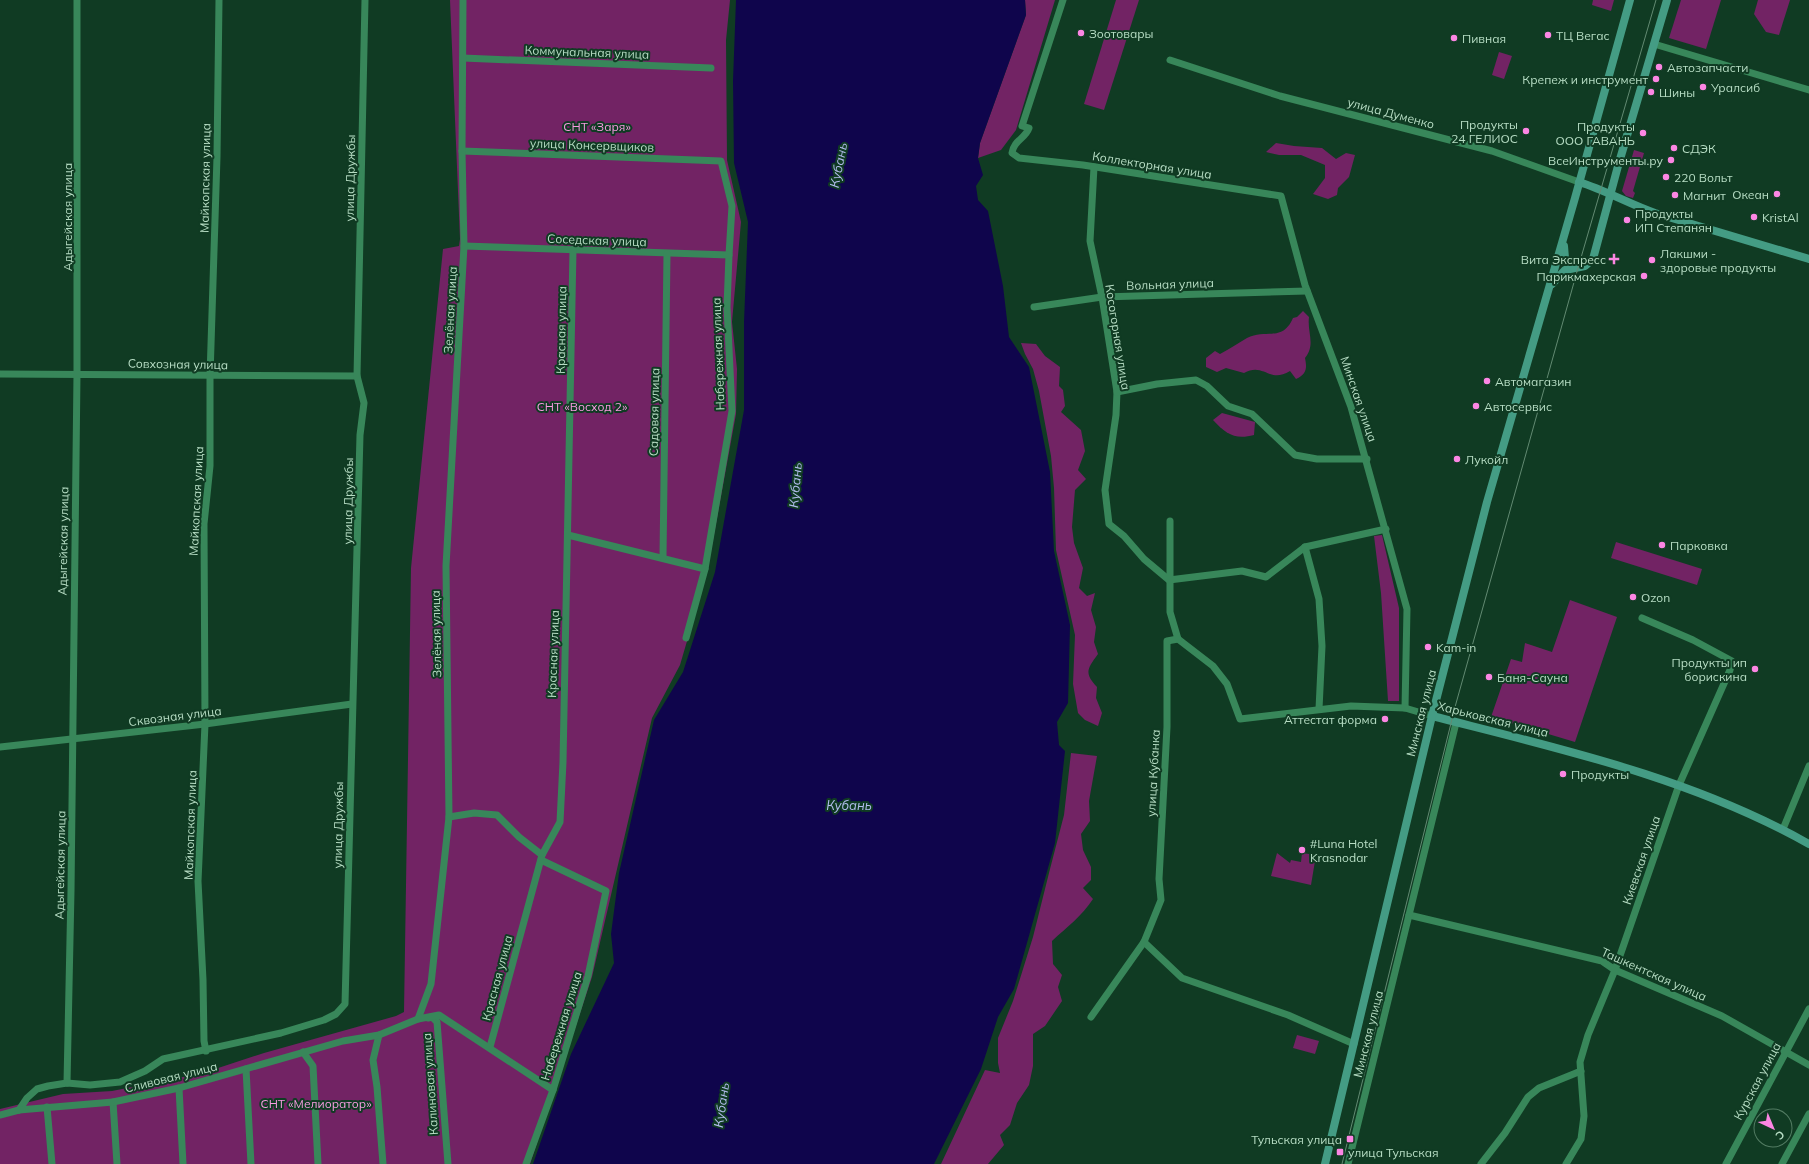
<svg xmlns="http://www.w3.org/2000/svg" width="1809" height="1164" viewBox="0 0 1809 1164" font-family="Mulish,sans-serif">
  <rect width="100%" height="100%" fill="#103b23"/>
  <g fill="#722364">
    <path d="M450 0H730L726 40 727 160 741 222 732 322 737 369 736 414 707 573 680 665 652 718 592 977 530 1164H0V1109L63 1094 112 1091 203 1073 264 1053 396 1016 404 1012 411 568 443 249 459 246 460 239Z"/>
    <path d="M1025 0H1055L1016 130 1001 150 978 158 980 143 1026 15Z"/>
    <path d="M1116 0H1139L1104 110 1084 104Z"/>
    <path d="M1593 0H1614L1611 11 1592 5Z"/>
    <path d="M1681 0H1721L1706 49 1669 38Z"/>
    <path d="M1758 0H1790L1779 35 1766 32 1754 14Z"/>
    <path d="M1499 52 1512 56 1504 79 1492 75Z"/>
    <path d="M1276 143 1294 146 1322 148 1336 159 1346 153 1355 155 1349 177 1338 188 1337 195 1328 199 1313 194 1325 178V165L1301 155H1279L1266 152Z"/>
    <path d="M1634 150 1644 153 1633 191 1635 193 1633 198 1626 196 1622 191Z"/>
    <path d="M1303 311 1309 317C1307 333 1316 344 1305 358 1307 368 1307 374 1296 379L1290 371C1269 384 1264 362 1244 373L1226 368 1217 372 1206 367V358L1215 351 1220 354C1230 349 1238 343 1247 338 1266 328 1282 343 1293 318L1297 317Z"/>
    <path d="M1021 343 1036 344 1045 356 1060 367 1059 386 1063 390 1065 406 1061 412 1081 430 1085 451 1078 470 1086 479 1075 490 1072 527 1074 543 1083 568 1079 588 1087 596 1095 593 1091 610 1096 627 1094 642 1098 654C1087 669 1084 673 1097 687L1096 698 1102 713 1098 726 1085 720 1078 713 1073 684 1075 635 1056 550 1054 488 1051 456 1039 391 1033 369 1025 354Z"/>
    <path d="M1222 413 1255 422 1254 435C1235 440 1226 434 1213 420Z"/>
    <path d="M1382 535 1399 608V701H1388L1381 593 1374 536Z"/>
    <path d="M1616 542 1702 569 1697 585 1611 558Z"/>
    <path d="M1570 600 1617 617 1575 742 1491 717 1511 659 1522 662 1525 643 1552 652Z"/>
    <path d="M1071 753 1097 756 1089 801 1090 821 1081 834 1083 850 1091 867V880L1083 888 1093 899C1082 916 1067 927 1052 941L1053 964 1062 975 1058 987 1062 1001 1045 1026 1033 1034V1066L1029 1085 1017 1103 1010 1125 1000 1135 1004 1145 988 1164H941L985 1070 1000 1073 998 1063V1038L1013 1001 1033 937 1050 869 1064 815Z"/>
    <path d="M1277 853 1290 863 1291 860 1301 862 1302 853 1316 855 1311 885 1271 876Z"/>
    <path d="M1297 1035 1319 1041 1315 1054 1293 1048Z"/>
  </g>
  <path fill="#0f054c" d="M736 0H1025L1026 15 980 143 978 158 983 175 976 186 978 200 988 211 1003 286 1009 337 1029 367 1050 472 1054 551 1070 625 1068 703 1057 722 1059 745 1065 751 1055 843 1014 989 998 1017 981 1069 934 1164H533L571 1054 614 963 611 934 619 873 654 720 683 672 715 572 744 410V322L748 222 734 163 733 81Z"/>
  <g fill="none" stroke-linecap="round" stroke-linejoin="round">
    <g stroke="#38875a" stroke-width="7">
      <path d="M1063 0 1022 126 1029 128C1025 139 1014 140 1012 153L1019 158 1083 165 1281 196 1305 285 1351 407 1407 609 1405 708"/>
      <path d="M1654 44 1809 90"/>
      <path d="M463 58 711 68"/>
      <path d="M1170 60 1280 96 1492 151 1579 182"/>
      <path d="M462 151 721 161 732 206 729 255 727 307 732 411 705 569 686 638"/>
      <path d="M1094 167 1090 241 1102 297 1117 392 1116 415 1105 490 1109 524 1124 536 1144 559 1169 580 1242 571 1266 577 1305 547 1386 529"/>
      <path d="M464 246 729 255"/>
      <path d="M1034 307 1102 297 1307 291"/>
      <path d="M0 374 357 376"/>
      <path d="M1117 392 1157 384 1196 380 1207 386 1228 406 1252 414 1295 455 1317 459H1367"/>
      <path d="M568 535 705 569"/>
      <path d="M1305 547 1319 599 1322 646 1319 709"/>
      <path d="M663 557 667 254"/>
      <path d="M1178 639 1213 666 1227 684 1240 719 1351 706 1405 708 1432 716"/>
      <path d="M0 747 205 724 352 704"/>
      <path d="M449 817 474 813 497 815 519 837 542 855"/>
      <path d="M1783 829 1809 766"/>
      <path d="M1409 915 1602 961 1615 970 1722 1016 1809 1065"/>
      <path d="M1144 942 1182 978 1288 1015 1354 1044"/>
      <path d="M1091 1017 1144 942 1161 900 1159 879 1167 727V641L1178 639 1170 612V521"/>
      <path d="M428 1018 432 1017 437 1022 448 1164"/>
      <path d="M418 1019 431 984 449 817 446 566 464 246 462 151 463 0"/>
      <path d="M379 1035 373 1060 377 1087 383 1164"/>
      <path d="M490 1047 542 855 560 822 563 762 573 250"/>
      <path d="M206 1051 204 1041 203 980 198 881 205 724 204 524 210 466V376L217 157 219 0"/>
      <path d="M303 1052 313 1066 318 1164"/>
      <path d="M246 1069 251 1164"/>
      <path d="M67 1083 71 891 77 374V0"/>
      <path d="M179 1088 183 1164"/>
      <path d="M113 1102 117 1164"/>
      <path d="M47 1107 52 1164"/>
      <path d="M19 1110 27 1098 37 1089 48 1086 67 1083 90 1085 120 1082 145 1071 163 1059 281 1033 324 1020 336 1014 345 1004 360 435 364 403 357 376 365 0"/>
      <path d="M0 1115 19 1110 113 1102 179 1088 343 1041 379 1035 418 1019 439 1015 553 1090"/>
      <path d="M526 1164 553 1090 588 976 606 891 541 860"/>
      <path d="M1348 1164 1456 723"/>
      <path d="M1481 1164 1505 1133 1528 1097 1539 1088 1581 1071"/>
      <path d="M1566 1164 1581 1139 1584 1116 1580 1062 1588 1035 1615 970 1679 785 1730 670 1732 661 1693 640 1642 618"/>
      <path d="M1726 1164 1809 1009"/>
      <path d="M1782 1164 1809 1114"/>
    </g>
    <g stroke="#449c84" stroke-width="8">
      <path d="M1579 182C1605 190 1629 204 1655 213L1809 259"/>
      <path d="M1564 246 1565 258 1573 268"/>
      <path d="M1552 284 1565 270 1585 266 1593 259 1618 166 1667 0"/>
      <path d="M1432 716C1561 749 1692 778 1809 844"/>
      <path d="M1325 1164 1432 716 1487 502 1575 198 1630 0"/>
    </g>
    <path stroke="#628a72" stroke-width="1" d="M1342 1164 1455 707 1578 268 1656 0"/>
  </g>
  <g fill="#fc86e3" stroke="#103b23" stroke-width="1.5">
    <circle cx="1081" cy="33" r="4"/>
    <circle cx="1548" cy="35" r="4"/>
    <circle cx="1454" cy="38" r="4"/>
    <circle cx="1659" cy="67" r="4"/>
    <circle cx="1656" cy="79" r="4"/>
    <circle cx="1703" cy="87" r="4"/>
    <circle cx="1651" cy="92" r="4"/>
    <circle cx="1526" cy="131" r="4"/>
    <circle cx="1643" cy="133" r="4"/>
    <circle cx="1674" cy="148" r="4"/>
    <circle cx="1671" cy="160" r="4"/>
    <circle cx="1666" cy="177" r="4"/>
    <circle cx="1777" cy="194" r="4"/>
    <circle cx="1675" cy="195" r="4"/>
    <circle cx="1754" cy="217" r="4"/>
    <circle cx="1627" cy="220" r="4"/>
    <path d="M1612 253h4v4h4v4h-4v4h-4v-4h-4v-4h4z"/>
    <circle cx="1652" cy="260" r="4"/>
    <circle cx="1644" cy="276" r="4"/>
    <circle cx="1487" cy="381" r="4"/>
    <circle cx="1476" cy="406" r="4"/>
    <circle cx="1457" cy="459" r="4"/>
    <circle cx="1662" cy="545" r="4"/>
    <circle cx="1633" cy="597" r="4"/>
    <circle cx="1428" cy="647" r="4"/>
    <circle cx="1755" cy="669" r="4"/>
    <circle cx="1489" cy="677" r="4"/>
    <circle cx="1385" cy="719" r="4"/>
    <circle cx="1563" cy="774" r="4"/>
    <circle cx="1302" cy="850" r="4"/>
    <rect x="1346" y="1135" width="8" height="8" rx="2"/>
    <rect x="1336" y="1148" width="8" height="8" rx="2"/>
  </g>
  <g text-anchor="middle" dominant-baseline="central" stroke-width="4" stroke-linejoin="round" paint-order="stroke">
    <g font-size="12" fill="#b7ddc4" stroke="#103b23" text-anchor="start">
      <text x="1089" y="33">Зоотовары</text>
      <text x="1556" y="35">ТЦ Вегас</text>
      <text x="1462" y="38">Пивная</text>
      <text x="1667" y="67">Автозапчасти</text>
      <text x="1648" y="79" text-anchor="end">Крепеж и инструмент</text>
      <text x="1711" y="87">Уралсиб</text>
      <text x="1659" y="92">Шины</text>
      <text x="1518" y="124" text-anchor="end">Продукты<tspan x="1518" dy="14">24 ГЕЛИОС</tspan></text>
      <text x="1635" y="126" text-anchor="end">Продукты<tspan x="1635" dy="14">ООО ГАВАНЬ</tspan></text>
      <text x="1682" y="148">СДЭК</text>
      <text x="1663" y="160" text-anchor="end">ВсеИнструменты.ру</text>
      <text x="1674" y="177">220 Вольт</text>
      <text x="1769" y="194" text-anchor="end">Океан</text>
      <text x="1683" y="195">Магнит</text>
      <text x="1635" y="213">Продукты<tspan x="1635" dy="14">ИП Степанян</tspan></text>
      <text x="1762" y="217">KristAl</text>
      <text x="1660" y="253">Лакшми -<tspan x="1660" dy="14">здоровые продукты</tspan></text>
      <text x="1606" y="259" text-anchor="end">Вита Экспресс</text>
      <text x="1636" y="276" text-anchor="end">Парикмахерская</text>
      <text x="1495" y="381">Автомагазин</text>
      <text x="1484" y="406">Автосервис</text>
      <text x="1465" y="459">Лукойл</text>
      <text x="1670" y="545">Парковка</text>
      <text x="1641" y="597">Ozon</text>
      <text x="1436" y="647">Kam-in</text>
      <text x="1747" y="662" text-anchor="end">Продукты ип<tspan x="1747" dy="14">борискина</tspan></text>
      <text x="1497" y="677">Баня-Сауна</text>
      <text x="1377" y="719" text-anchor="end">Аттестат форма</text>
      <text x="1571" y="774">Продукты</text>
      <text x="1310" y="843">#Luna Hotel<tspan x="1310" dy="14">Krasnodar</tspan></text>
      <text x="1342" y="1139" text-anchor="end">Тульская улица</text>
      <text x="1348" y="1152">улица Тульская</text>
    </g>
    <g font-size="12" fill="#b7ddc4" stroke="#103b23">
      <text transform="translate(587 52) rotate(2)">Коммунальная улица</text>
      <text transform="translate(1391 113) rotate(15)">улица Думенко</text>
      <text transform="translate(592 145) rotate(2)">улица Консервщиков</text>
      <text transform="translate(1152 165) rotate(9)">Коллекторная улица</text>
      <text transform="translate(205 178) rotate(-89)">Майкопская улица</text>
      <text transform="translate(350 178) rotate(-89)">улица Дружбы</text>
      <text transform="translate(67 217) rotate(-90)">Адыгейская улица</text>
      <text transform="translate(597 240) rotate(2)">Соседская улица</text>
      <text transform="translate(1170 284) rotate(-2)">Вольная улица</text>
      <text transform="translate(450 310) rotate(-87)">Зелёная улица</text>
      <text transform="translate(561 330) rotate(-89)">Красная улица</text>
      <text transform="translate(1118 337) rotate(81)">Косогорная улица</text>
      <text transform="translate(718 354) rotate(-92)">Набережная улица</text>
      <text transform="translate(178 364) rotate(1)">Совхозная улица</text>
      <text transform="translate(1359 399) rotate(71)">Минская улица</text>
      <text transform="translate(654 412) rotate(-89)">Садовая улица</text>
      <text transform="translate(196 501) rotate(-87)">Майкопская улица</text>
      <text transform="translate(348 501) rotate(-89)">улица Дружбы</text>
      <text transform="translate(63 541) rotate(-89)">Адыгейская улица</text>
      <text transform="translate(436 634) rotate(-91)">Зелёная улица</text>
      <text transform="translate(553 654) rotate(-88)">Красная улица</text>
      <text transform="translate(1421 713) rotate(-76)">Минская улица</text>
      <text transform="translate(175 716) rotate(-7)">Сквозная улица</text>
      <text transform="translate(1493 719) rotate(14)">Харьковская улица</text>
      <text transform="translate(1153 773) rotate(-87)">улица Кубанка</text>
      <text transform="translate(190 825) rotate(-88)">Майкопская улица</text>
      <text transform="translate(338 825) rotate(-89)">улица Дружбы</text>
      <text transform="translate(1641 860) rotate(-71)">Киевская улица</text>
      <text transform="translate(60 865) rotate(-89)">Адыгейская улица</text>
      <text transform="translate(1654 974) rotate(24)">Ташкентская улица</text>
      <text transform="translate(497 978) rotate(-75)">Красная улица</text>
      <text transform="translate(561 1026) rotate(-73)">Набережная улица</text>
      <text transform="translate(1368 1034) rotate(-76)">Минская улица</text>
      <text transform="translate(171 1077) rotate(-14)">Сливовая улица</text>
      <text transform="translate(1757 1081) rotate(-62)">Курская улица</text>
      <text transform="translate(430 1084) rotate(-94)">Калиновая улица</text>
    </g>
    <g font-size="12" fill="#f89be2" stroke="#103b23">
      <text x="597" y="126">СНТ «Заря»</text>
      <text x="582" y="406">СНТ «Восход 2»</text>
      <text x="316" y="1103">СНТ «Мелиоратор»</text>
    </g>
    <g font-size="13" font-style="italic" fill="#b2bced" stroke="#103b23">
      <text transform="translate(838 165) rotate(-79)">Кубань</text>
      <text transform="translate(795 485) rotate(-85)">Кубань</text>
      <text x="849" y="805">Кубань</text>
      <text transform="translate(721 1105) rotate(-82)">Кубань</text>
    </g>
  </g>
  <g transform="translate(1773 1128) rotate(136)"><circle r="19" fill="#103b23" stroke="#537c63"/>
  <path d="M0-3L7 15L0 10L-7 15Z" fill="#fc86e3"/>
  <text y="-6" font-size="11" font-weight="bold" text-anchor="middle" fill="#b7ddc4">С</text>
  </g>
</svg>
